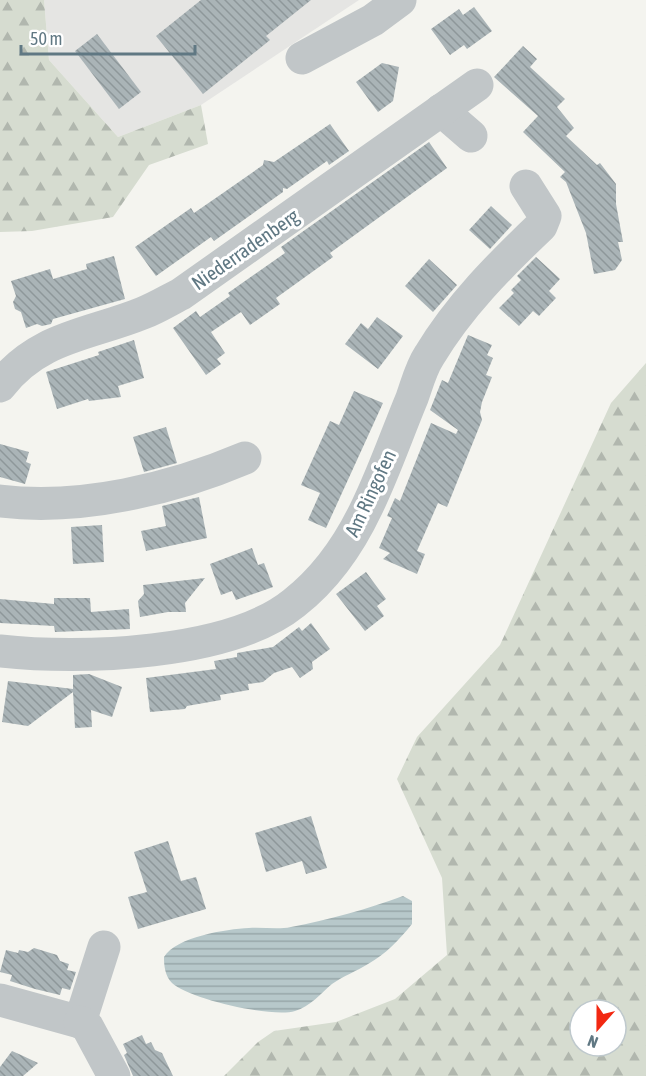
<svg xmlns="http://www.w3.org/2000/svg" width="646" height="1076" viewBox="0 0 646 1076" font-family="'Asap Condensed',sans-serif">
  <defs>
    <pattern id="forest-firs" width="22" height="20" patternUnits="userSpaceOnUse" patternTransform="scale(1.5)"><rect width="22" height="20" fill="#d6dcd0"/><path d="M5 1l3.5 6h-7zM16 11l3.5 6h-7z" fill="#b1b7ae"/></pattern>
    <pattern id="water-rules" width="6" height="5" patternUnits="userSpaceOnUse" patternTransform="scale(1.5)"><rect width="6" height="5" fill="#b7c8ca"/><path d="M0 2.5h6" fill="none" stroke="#98a7a9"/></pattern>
    <pattern id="building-back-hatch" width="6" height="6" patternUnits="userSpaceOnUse" patternTransform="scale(1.5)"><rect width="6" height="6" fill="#aab4b7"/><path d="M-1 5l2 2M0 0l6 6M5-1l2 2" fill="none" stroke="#8e979a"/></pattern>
  </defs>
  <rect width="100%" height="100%" fill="#f4f4ef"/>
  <path fill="#e5e5e3" d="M44 0H359L201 105 118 137 49 60Z"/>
  <g fill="url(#forest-firs)" fill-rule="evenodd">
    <path d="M0 0H44L49 60 118 137 201 105 208 144 149 165 113 217 32 231 0 232Z"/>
    <path d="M646 363V1076H224L258 1042 274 1031 336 1022 395 999 447 955 442 878 397 779 417 737 500 645 611 403ZM580 1010H616V1046H580Z"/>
  </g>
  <path fill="url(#water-rules)" d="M403 896 412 901V924C399 940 386 954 368 964 357 971 343 976 332 984 321 993 310 1007 295 1011 272 1018 189 999 172 983 165 976 164 966 164 957 176 937 226 929 249 928 263 927 278 930 291 927 328 920 368 909 403 896Z"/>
  <g fill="url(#building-back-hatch)">
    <path d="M201 0H311L266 36 270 40 203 94 156 36Z"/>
    <path d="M474 7 492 31 467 49 464 45 450 55 431 29 459 9 463 15Z"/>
    <path d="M97 34 141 92 119 109 75 51Z"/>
    <path d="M523 46 537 59 530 67 565 99 557 107 574 128 566 136 597 165 600 163 616 184V204L623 242H618L622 260 615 270 594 274 586 233 566 182 560 177 565 172 523 132 538 116 494 77Z"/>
    <path d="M382 63 399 67 393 101 378 112 356 82Z"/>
    <path d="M330 124 349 151 329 165 327 161 287 189 283 188V192L214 241 211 237 156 276 135 247 191 208 194 213 223 193 263 165 264 160 274 162Z"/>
    <path d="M429 142 447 168 330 253 333 257 276 298 280 304 250 325 241 312 211 332 225 353 217 359 221 364 206 375 173 328 196 311 200 317 230 296 228 293 285 253 281 247Z"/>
    <path d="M491 206 512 225 490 249 469 230Z"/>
    <path d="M114 256 125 299 53 319 51 324 42 326 37 324 26 328 21 312 15 309 13 302 16 296 11 281 50 269 53 279 87 269 86 264Z"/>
    <path d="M536 257 560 279 549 291 556 298 539 316 533 311 519 326 499 308 514 293 511 290 521 280 517 276Z"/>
    <path d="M429 259 457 285 433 312 405 286Z"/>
    <path d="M377 317 403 336 378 369 345 344 361 323 368 329Z"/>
    <path d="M468 335 492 345 487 355 493 358 486 375 492 377 482 402 480 412 482 420 447 507 438 503 417 551 425 554 417 574 383 559 390 553 379 548 392 518 387 516 395 498 400 501 431 423 456 434 458 430 430 410 442 380 448 383Z"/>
    <path d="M134 340 144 378 118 386 121 397 89 401 88 399 57 409 46 372 99 355 98 352Z"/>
    <path d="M354 391 383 403 326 528 308 520 320 493 301 485 330 421 339 425Z"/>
    <path d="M166 427 177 463 144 472 133 437Z"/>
    <path d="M0 444 29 452 26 462 31 464 25 484 0 477Z"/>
    <path d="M199 497 207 538 146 551 141 531 166 526 162 506Z"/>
    <path d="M102 525 104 562 73 564 71 527Z"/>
    <path d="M252 548 258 565 264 563 273 587 236 600 232 591 221 595 210 564Z"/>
    <path d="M366 572 386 599 377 606 384 616 365 631 336 594Z"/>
    <path d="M205 578 185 603 186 612H168L140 617 138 601 144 594 143 585Z"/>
    <path d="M54 598H90L91 612 129 609 130 629 55 632 54 626 0 623V599L54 604Z"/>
    <path d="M311 623 330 649 312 662 313 669 300 678 292 667 274 673 263 682 248 684 249 690 220 695 221 700 187 706 185 709 150 712 146 678 216 669 214 661 237 657V653L273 647 299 627 302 631Z"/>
    <path d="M89 674 122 687 112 717 91 710 92 727 75 728 73 692 28 726 2 722 8 681 73 689V675Z"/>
    <path d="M311 816 327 868 306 874 302 861 266 872 255 833Z"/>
    <path d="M168 841 181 881 196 877 206 909 138 929 128 897 147 892 134 852Z"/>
    <path d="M34 948 57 955 60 961 69 964 67 970 76 972 70 990 62 988 60 995 35 989 10 981 12 975 0 972 6 950 18 953 19 950 28 952Z"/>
    <path d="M142 1035 146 1044 151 1042 155 1050 162 1053 173 1076H133L124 1055 127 1053 123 1044Z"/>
    <path d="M12 1051 21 1055 38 1063 23 1076H0V1067Z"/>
  </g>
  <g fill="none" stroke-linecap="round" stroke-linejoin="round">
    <g stroke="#c1c6c8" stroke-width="33">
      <path d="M302 58 373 20 400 0"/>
      <path d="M441 110 471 136"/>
      <path d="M0 386C39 336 89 335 143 313 156 308 169 300 181 294L477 85"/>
      <path d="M0 501C80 511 172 489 245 458"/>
      <path d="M0 651C80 660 230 655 294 603 326 578 350 543 367 507 384 472 397 434 412 398 417 384 421 368 429 356 459 306 499 266 541 226L545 216 526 186"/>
      <path d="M0 1000 80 1022 104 947"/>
      <path d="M80 1022 87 1026 114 1076"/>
    </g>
  </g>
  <g text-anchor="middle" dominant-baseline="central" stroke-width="6" stroke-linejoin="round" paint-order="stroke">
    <g font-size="20" fill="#607883" stroke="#fff">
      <text transform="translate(245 249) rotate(-35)">Niederradenberg</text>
      <text transform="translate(370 493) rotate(-65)">Am Ringofen</text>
    </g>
  </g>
  <g transform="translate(598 1028) rotate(201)"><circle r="28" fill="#ffffff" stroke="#bfc9cd" stroke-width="1.5"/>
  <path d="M0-4.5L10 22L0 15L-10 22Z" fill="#f22812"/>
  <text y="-9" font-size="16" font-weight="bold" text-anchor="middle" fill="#607883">N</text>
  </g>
  <path d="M21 45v9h174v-9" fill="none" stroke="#607883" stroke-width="3"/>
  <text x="30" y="45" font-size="18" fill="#607883" stroke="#ffffff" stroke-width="4.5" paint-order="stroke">50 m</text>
</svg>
